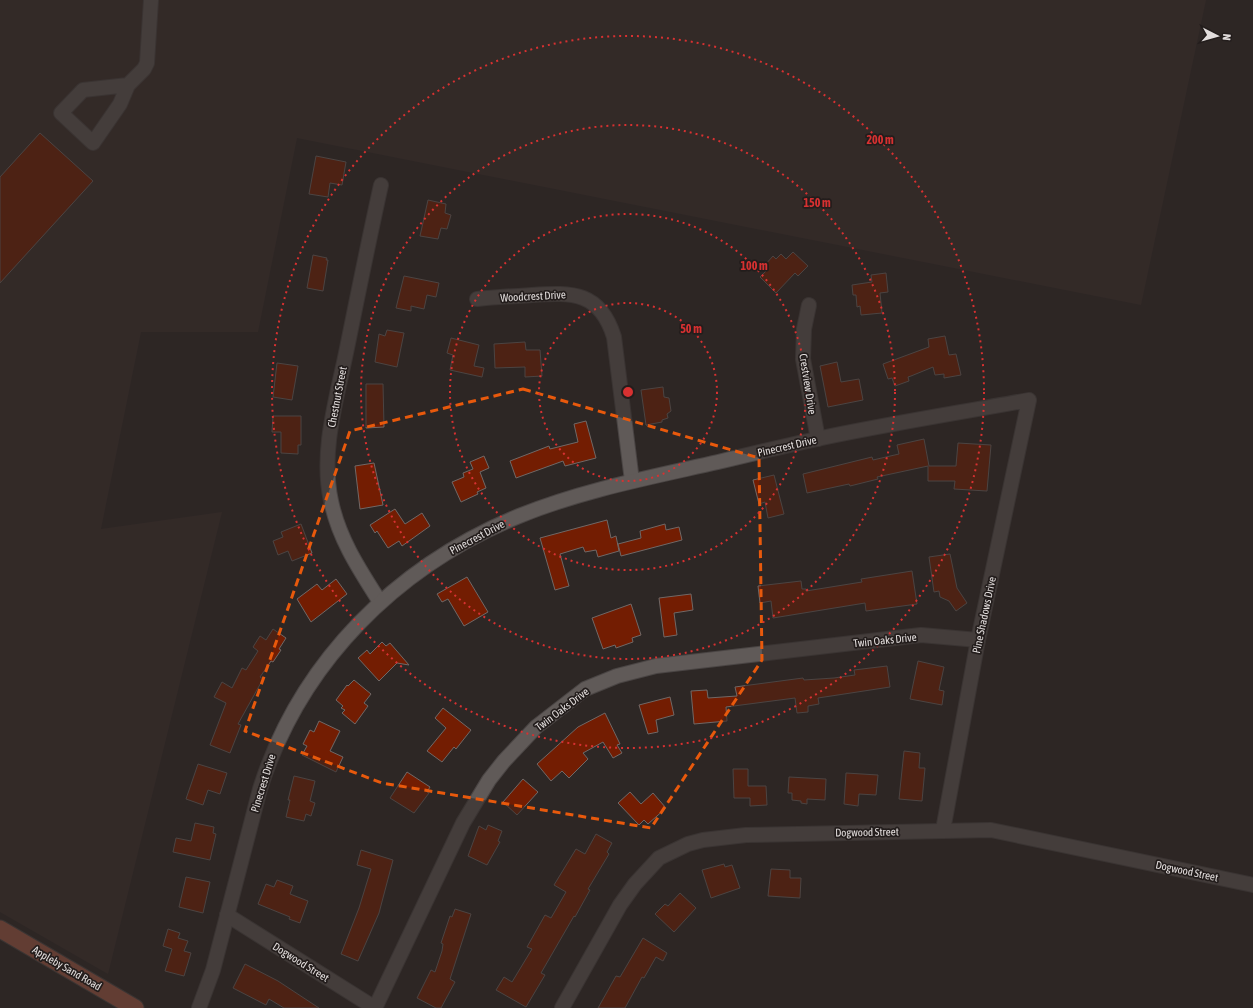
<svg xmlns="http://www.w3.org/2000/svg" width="1253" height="1008" viewBox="0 0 1253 1008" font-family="'Asap Condensed',sans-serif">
  <rect width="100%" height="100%" fill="#2d2725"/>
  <path fill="#3b2f2c" d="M0 0H1206L1141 305 297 138 258 332H141L101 529 222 512 108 974 0 912Z"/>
  <g fill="#731d02" stroke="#706866">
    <path d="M40 133 93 181 0 283V177Z"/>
    <path d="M316 156 346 162 342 185 330 183 328 197 309 194Z"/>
    <path d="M428 200 446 204 445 213 451 215 447 229 441 228 438 239 420 236Z"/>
    <path d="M793 252 808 266 798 276 795 273 776 293 760 277 768 269 764 266 773 256 776 259 781 254 786 259Z"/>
    <path d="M313 255 327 258 326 260H328L323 291 307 288Z"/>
    <path d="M886 273 888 292 880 293 882 313 861 315 860 306 857 307 856 295H853L852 285 872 282 871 275Z"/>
    <path d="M404 276 439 283 436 297 427 295 424 309 411 306V311L396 308Z"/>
    <path d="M387 330 404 333 397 367 375 362 379 334 385 336Z"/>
    <path d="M945 336 949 355 956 354 961 375 944 378V374L935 375 933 367 911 376 908 377 909 381 895 386 892 378 888 379 883 364 929 347 928 339Z"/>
    <path d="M451 338 479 345 474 366 484 368 482 377 450 370 453 355 447 353Z"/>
    <path d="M525 342 526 350H540L542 376 525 377V367L495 368 494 344Z"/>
    <path d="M837 362 841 382 859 379 863 400 828 407 820 366Z"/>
    <path d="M277 363 298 366 292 400 273 397Z"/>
    <path d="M366 384H383L384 427 366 428Z"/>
    <path d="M663 387 664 397 669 398 671 411 667 414 668 418 662 420V422L646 425 641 390Z"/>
    <path d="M273 416H301V445H298V454L281 453V432H272Z"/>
    <path d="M586 421 596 458 565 466 563 461 516 478 510 461 549 446 550 449 578 442 574 424Z"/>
    <path d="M924 439 929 466H956L958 443 991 445 987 491 954 489 955 481H928V466L877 477 878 479 850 486 849 484 807 493 803 474 872 457 873 460 899 454 897 445Z"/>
    <path d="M484 456 489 468 480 472 486 488 477 492 478 494 461 502 452 482 464 477 463 473 473 469 470 462Z"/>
    <path d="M374 463 383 505 360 509 355 466Z"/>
    <path d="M774 475 784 514 768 518 765 502 759 504 753 480Z"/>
    <path d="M395 509 405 524 422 513 430 526 402 546 399 541 388 548 377 531 375 533 370 525Z"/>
    <path d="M607 520 611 538 616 536 619 551 598 557 596 550 585 552 583 547 560 554 569 586 555 590 540 538Z"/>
    <path d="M301 524 312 553 292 561 288 551 278 555 273 541 283 537 281 532Z"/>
    <path d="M665 524 666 530 679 527 682 540 621 556 618 544 641 538 640 531Z"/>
    <path d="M950 554 957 588 967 603 956 611 949 601 940 597 939 591 934 592 929 557Z"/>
    <path d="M912 571 917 604 866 611 865 603 773 618 771 601 760 603 758 586 801 581 802 589H806V591L862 582 861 579Z"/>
    <path d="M467 577 488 612 464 626 448 599 442 602 437 594Z"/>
    <path d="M336 579 347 594 311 622 297 599 317 584 322 590Z"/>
    <path d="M691 594 693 610 674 613 677 635 664 637 659 598Z"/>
    <path d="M631 604 641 635 632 638 633 642 616 648 615 645 603 649 592 618Z"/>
    <path d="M273 629 286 638 279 649 281 650 273 662 271 661 260 677 263 679 238 724 241 725 230 753 210 745 226 703 214 697 222 682 232 688 242 668 246 670 258 651 253 647 260 636 266 640Z"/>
    <path d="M382 642 386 646 390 643 409 665 397 663 379 681 358 658 367 650 370 654Z"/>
    <path d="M918 661 944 667 939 690 944 691 942 705 910 699Z"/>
    <path d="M887 666 890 687 818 698 819 704 808 706V712L797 713 795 698 726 707 727 721 694 724 691 691 707 690 708 698 737 696 735 687 803 678 804 680 834 678 855 675 854 670Z"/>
    <path d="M354 680 371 694 364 703 368 706 355 724 342 713 345 710 341 708 343 706 336 700 347 685 348 686Z"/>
    <path d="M670 697 674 715 656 720 658 732 648 734 639 705Z"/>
    <path d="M443 708 471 730 456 749 454 747 442 762 427 751 446 728 435 718Z"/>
    <path d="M605 713 620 744 617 745 622 753 613 758 603 742 583 753 588 759 569 778 562 771 551 781 537 764 578 727Z"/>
    <path d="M319 721 340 731 330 751 343 757 336 772 302 755 307 746 303 744 310 730 314 732Z"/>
    <path d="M904 751 920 753 919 768H925L922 801 899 799Z"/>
    <path d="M198 764 227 773 220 794 208 790 203 805 186 799Z"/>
    <path d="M733 769H748V786H766L767 805 750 806V798H734Z"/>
    <path d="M407 772 430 787 427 792 429 793 414 813 390 798Z"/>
    <path d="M846 773 878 775 876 795 859 794 858 806 844 804Z"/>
    <path d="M294 776 315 781 310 801 315 803 311 816 306 814 304 821 286 817 290 800H288Z"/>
    <path d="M789 777 826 779 825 800 807 799V804L801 803V801L792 800V793H788Z"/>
    <path d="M523 779 538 792 517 815 503 802Z"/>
    <path d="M630 792 641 804 653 793 666 808 648 824 644 820 639 825 618 803Z"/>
    <path d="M195 823 214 827 213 833 216 834 210 860 173 852 176 838 191 841Z"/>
    <path d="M488 825 502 831 498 841 500 842 487 865 468 856 479 826 486 830Z"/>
    <path d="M596 834 612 843 607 852 609 854 588 889 590 890 575 917 574 916 541 973 545 975 526 1007 496 990 504 977 512 982 532 949 527 947 545 915 551 918 566 892 554 885 576 849 585 854Z"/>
    <path d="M361 850 393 860 379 913 358 961 341 954 359 908 371 869 357 865Z"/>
    <path d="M724 864 725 867 732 865 740 888 711 898 702 870Z"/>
    <path d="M771 869 790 870V878H801L800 898 768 896Z"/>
    <path d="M186 877 210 882 203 913 179 907Z"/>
    <path d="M277 880 293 886 290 894 308 901 300 923 289 919 290 917 258 904 266 884 274 887Z"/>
    <path d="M680 893 696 908 674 932 655 914 665 904 668 906Z"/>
    <path d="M455 909 471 914 450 979 455 982 441 1008H436L417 998 431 970 435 972 442 951 443 944 441 943 450 916 452 917Z"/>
    <path d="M168 929 180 933 178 938 188 941 184 951 191 953 184 976 165 971 172 949 163 946Z"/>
    <path d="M643 938 667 953 663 961 656 957 644 978 642 977 625 1008H598L616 976 620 977Z"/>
    <path d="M245 964 278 981 319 1008H284L269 999 266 1005 233 988Z"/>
  </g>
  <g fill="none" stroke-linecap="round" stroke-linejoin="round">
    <defs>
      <g id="minor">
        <path d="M128 85 83 90 61 113 93 143 120 104 128 85 144 69 147 63 151 0"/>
        <path d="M477 299C495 297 514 296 532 295 573 292 600 292 614 337L632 481"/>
        <path d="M809 305 804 329 803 359 818 439"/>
        <path d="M380 602C359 569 339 539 331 501 320 451 337 398 347 348 358 294 369 239 381 185"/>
        <path d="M227 915 375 1008"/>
        <path d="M199 1008 213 970 260 789C300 662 397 566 519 516 583 490 652 477 718 462 751 454 784 446 817 439 887 424 958 413 1029 400L978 640 943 830"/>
        <path d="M375 1008 463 823 489 780 504 761 536 727 585 689 617 676 656 666 921 635 978 640"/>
        <path d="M562 1008 620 905 635 884 659 858 688 844 703 840 746 835 991 830 1253 885"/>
      </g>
      <path id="major" d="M0 929 135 1008"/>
    </defs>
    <use href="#minor" stroke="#4a4544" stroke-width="16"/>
    <use href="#major" stroke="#4a4544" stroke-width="19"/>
    <use href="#minor" stroke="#605a58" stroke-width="14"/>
    <use href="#major" stroke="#a25946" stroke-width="17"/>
  </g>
  <path d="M0 0H1253V1008H0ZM523 389 759 458 762 660 651 828 382 783 245 731 350 431Z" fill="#2d2725" fill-opacity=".55" fill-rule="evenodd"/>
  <path fill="none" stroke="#e8590c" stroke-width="3" stroke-dasharray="8 5" stroke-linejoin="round" d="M523 389 759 458 762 660 651 828 382 783 245 731 350 431Z"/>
  <g fill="none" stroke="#d73131" stroke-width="2" stroke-dasharray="2 4">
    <circle cx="628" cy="392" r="89"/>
    <circle cx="628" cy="392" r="178"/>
    <circle cx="628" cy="392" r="267"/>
    <circle cx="628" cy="392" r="356"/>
  </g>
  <g text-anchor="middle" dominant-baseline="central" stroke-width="3.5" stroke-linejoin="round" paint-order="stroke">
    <g font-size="11" fill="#e2dddc" stroke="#231d1c">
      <text transform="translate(533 296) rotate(-3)">Woodcrest Drive</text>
      <text transform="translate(808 384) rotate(81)">Crestview Drive</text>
      <text transform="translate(337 397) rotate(-79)">Chestnut Street</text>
      <text transform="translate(787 446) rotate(-13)">Pinecrest Drive</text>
      <text transform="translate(477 537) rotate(-28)">Pinecrest Drive</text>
      <text transform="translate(984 615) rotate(-78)">Pine Shadows Drive</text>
      <text transform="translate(885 640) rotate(-6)">Twin Oaks Drive</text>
      <text transform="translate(562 709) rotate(-37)">Twin Oaks Drive</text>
      <text transform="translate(263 783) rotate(-73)">Pinecrest Drive</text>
      <text transform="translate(867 832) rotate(-1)">Dogwood Street</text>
      <text transform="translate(1187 871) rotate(12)">Dogwood Street</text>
      <text transform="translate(301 962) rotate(32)">Dogwood Street</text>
      <text transform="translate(67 968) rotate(30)">Appleby Sand Road</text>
    </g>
  </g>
  <circle cx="628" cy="392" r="6" fill="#d73131" stroke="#231d1c" stroke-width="2"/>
  <g font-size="12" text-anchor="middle" font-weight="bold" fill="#d73131" stroke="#231d1c" stroke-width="3.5" stroke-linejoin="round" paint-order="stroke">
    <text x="880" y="144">200 m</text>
    <text x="817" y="207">150 m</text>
    <text x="754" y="270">100 m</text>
    <text x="691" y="333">50 m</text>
  </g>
  <g transform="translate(1217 36) rotate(96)" stroke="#231d1c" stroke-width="3" paint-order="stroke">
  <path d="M0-3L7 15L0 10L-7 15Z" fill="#e2dddc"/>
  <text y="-6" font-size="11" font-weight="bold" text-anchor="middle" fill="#e2dddc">N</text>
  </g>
</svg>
